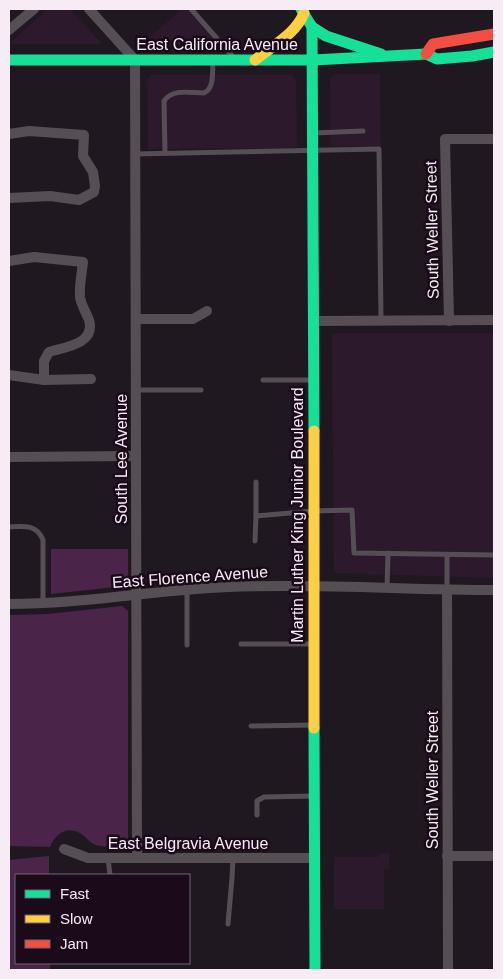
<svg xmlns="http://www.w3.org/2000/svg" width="503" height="979" viewBox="0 0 503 979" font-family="Helvetica,sans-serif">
  <rect width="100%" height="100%" fill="#201820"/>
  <g fill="#2c192c">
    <path d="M48 9H70L102 44H9Z"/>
    <path d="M182 9H187L216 42 214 44H142Z"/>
    <path d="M336 74H380L381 146H331L330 80 332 76Z"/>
    <path d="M151 75H292L296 80 297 148 148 149 147 80Z"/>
    <path d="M336 333H494V578L336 573 334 571 332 336Z"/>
    <path d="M382 853H389V869H384V909H334V857H378Z"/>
  </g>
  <g fill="#4a2549">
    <path d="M51 549H128V581L124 586 51 594Z"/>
    <path d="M122 606 128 611V846C118 846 106 848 96 845 89 843 87 837 81 834 68 825 55 834 50 847L9 846V615L48 614Z"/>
    <path d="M49 856V875H16V963H50V970H9V860Z"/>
  </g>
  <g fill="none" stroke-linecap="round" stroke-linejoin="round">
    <g stroke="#554e55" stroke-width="5">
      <path d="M191 9 234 58"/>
      <path d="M313 133 363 131"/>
      <path d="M165 153 164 101C173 88 190 93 204 93 215 88 212 71 213 61"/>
      <path d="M135 154 379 149 381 320"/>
      <path d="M263 380H312"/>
      <path d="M136 390H201"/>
      <path d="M256 482V516L313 511 352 510 354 553 494 555"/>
      <path d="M9 527C23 526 37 524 43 540V603"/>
      <path d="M255 541 256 516"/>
      <path d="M387 587 388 553"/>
      <path d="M447 589V555"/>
      <path d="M187 590V645"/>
      <path d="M241 644H313"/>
      <path d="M251 726 313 725"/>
      <path d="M257 815V801L264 797 313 796"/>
      <path d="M108 858 110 875"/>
      <path d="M228 924 232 878 233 858"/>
    </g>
    <g stroke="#554e55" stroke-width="10">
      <path d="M89 9 135 60 137 858"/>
      <path d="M9 30 34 9"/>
      <path d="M9 134 29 131 84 135 83 156 93 172 95 186 94 192 79 200 50 196 9 198"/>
      <path d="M9 261 34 257 83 262C82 273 79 286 80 297 81 305 86 312 89 320 96 344 65 347 49 352L44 361V380"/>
      <path d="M136 319H193L207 311"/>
      <path d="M313 321 494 320"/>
      <path d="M449 321 445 139H494"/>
      <path d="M9 375 44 380 91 379"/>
      <path d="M9 457 136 456"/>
      <path d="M447 590 448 970"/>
      <path d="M9 604C82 604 155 590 228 587 317 583 405 590 494 590"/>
      <path d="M64 849 88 858H314"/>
      <path d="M447 856H494"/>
    </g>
    <g stroke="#16e098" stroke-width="11">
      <path d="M301 9 312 27 314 431"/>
      <path d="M312 27 326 36 381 54"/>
      <path d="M9 60H313L426 54 437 59 472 56 494 52"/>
      <path d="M314 728 315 970"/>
    </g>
    <g stroke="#ffcf43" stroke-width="11">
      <path d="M255 60C272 46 296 34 304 13"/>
      <path d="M314 431V728"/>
    </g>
    <path stroke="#f24e42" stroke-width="11" d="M426 54 433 44 494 34"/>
  </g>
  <g text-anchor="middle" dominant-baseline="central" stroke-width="5" stroke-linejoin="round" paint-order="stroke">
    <g font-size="16" fill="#f7ebf6" stroke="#1b0b1a">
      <text x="217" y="44">East California Avenue</text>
      <text transform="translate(432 230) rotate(-91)">South Weller Street</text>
      <text transform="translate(121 459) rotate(-90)">South Lee Avenue</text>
      <text transform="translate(297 515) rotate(-90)">Martin Luther King Junior Boulevard</text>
      <text transform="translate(190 577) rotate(-4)">East Florence Avenue</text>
      <text transform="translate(432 780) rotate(-90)">South Weller Street</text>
      <text x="188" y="843">East Belgravia Avenue</text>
    </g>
  </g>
  <rect width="503" height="979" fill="none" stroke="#f7ebf6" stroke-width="20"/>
  <rect x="15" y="874" width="175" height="90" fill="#1b0b1a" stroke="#736572"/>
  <rect x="25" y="890" width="25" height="8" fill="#16e098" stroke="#736572"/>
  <text x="60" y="899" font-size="15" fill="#f7ebf6">Fast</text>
  <rect x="25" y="915" width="25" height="8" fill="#ffcf43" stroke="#736572"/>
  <text x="60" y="924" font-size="15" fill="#f7ebf6">Slow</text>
  <rect x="25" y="940" width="25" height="8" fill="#f24e42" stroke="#736572"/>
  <text x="60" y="949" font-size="15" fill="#f7ebf6">Jam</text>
</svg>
